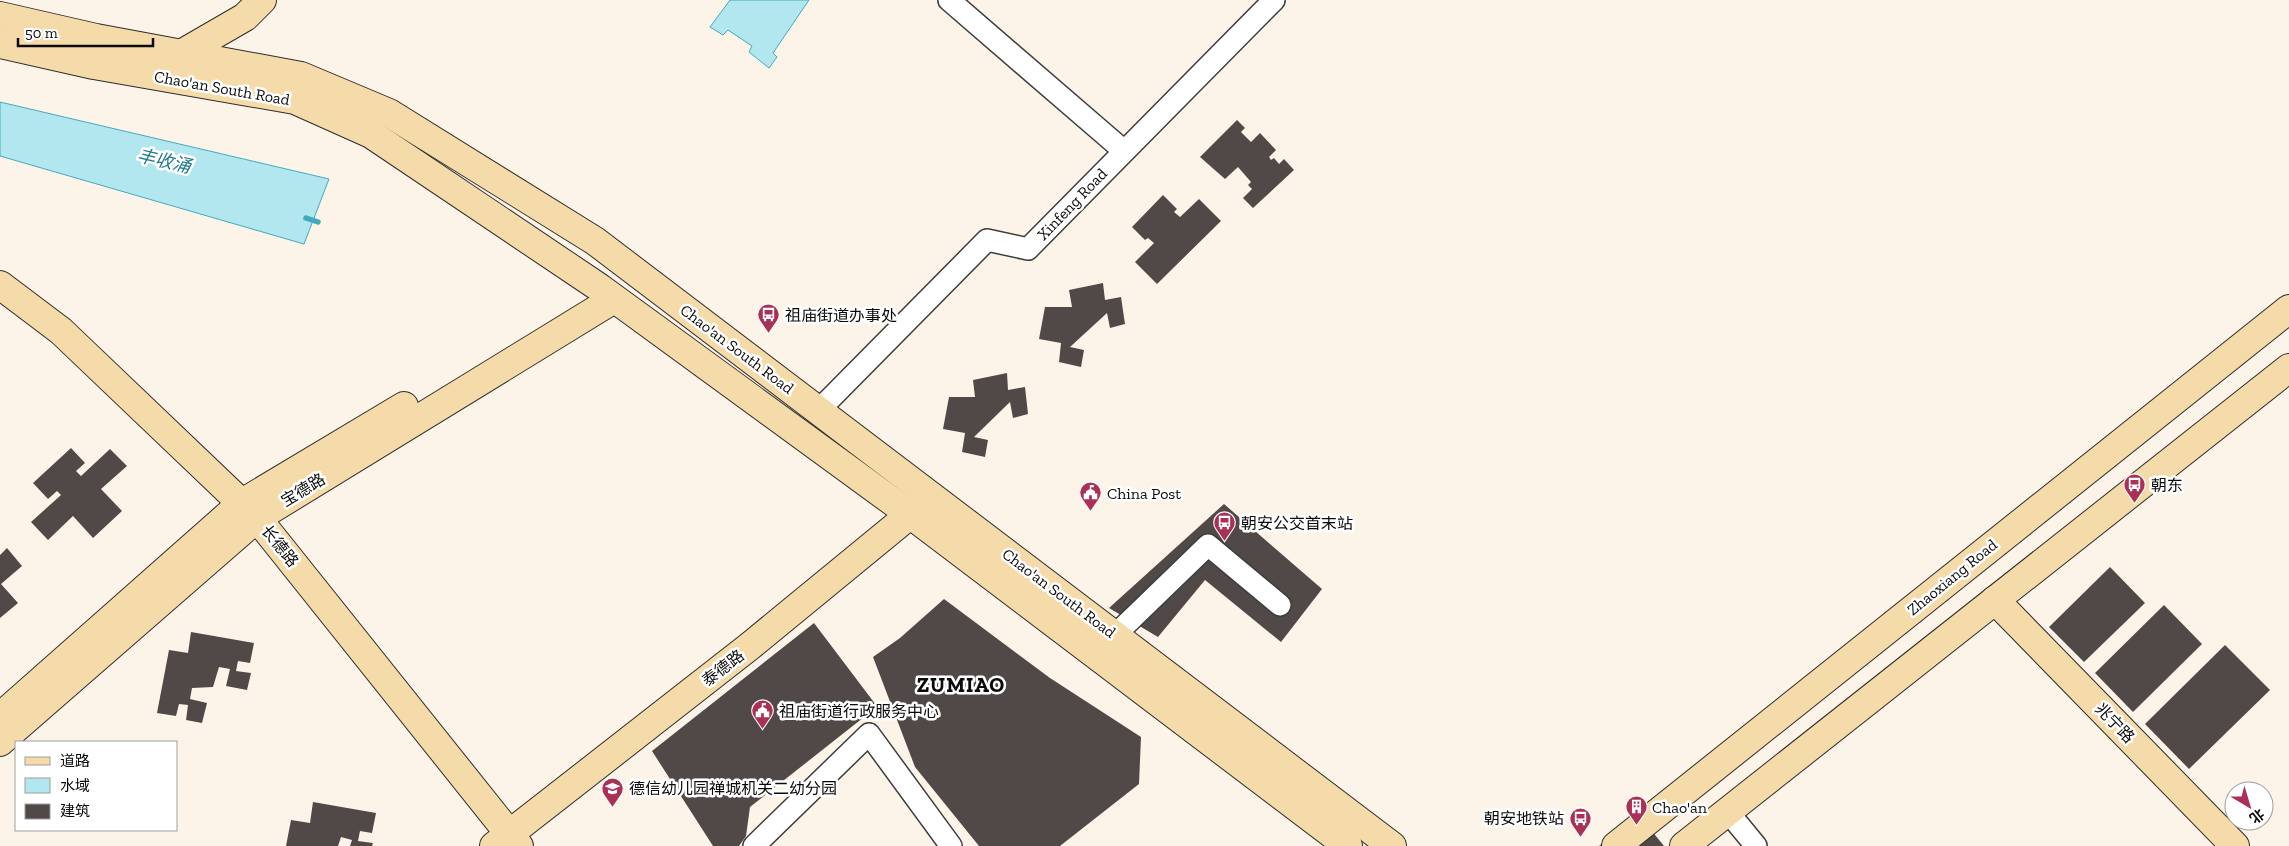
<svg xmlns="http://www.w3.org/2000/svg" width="2289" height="846" viewBox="0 0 2289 846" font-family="'Zilla Slab','Noto Sans SC',serif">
  <rect width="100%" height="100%" fill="#fdf4e9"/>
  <g fill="#b2e7ef" stroke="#41abbe">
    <path d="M730 0H809L773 53 777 57 769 68 749 52 752 46 728 30 723 35 710 27Z"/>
    <path d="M0 102 329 179 304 244 0 156Z"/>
  </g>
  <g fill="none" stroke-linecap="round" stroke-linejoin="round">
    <path stroke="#41abbe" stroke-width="5.5" d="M306 218 318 222"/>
  </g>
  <g fill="#514947">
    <path d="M1237 120 1245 128 1241 132 1251 142 1260 133 1276 150 1269 157 1271 160 1274 158 1279 164 1284 159 1294 170 1253 208 1243 198 1252 189 1248 185 1251 182 1238 167 1225 179 1200 157Z"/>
    <path d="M1163 195 1177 209 1174 212 1180 217 1199 199 1221 221 1157 284 1135 262 1154 243 1148 238 1145 240 1132 227Z"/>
    <path d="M1103 283 1105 300 1121 297 1125 324 1110 328 1107 313 1070 347 1084 350 1081 367 1059 362 1061 343 1039 339 1045 307H1072L1069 290Z"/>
    <path d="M1007 373 1008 390 1025 387 1028 414 1013 418 1010 402 974 437 988 440 985 457 962 452 965 433 943 429 949 397H975L973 380Z"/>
    <path d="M71 448 85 463 76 471 81 476 110 449 127 466 101 489 122 511 93 538 73 516 48 540 31 522 61 495 57 491 48 499 33 483Z"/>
    <path d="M1224 504 1322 589 1281 642 1205 580 1158 637 1109 608Z"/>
    <path d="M7 548 22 566 1 584 18 603 0 618V555Z"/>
    <path d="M2110 567 2145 603 2084 662 2049 627Z"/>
    <path d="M944 599 1050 678 1141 737 1139 784 1060 846H979L915 767 873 657 900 638Z"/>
    <path d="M2164 605 2202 644 2133 712 2095 673Z"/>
    <path d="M814 623 876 705 873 710 750 807 746 836 739 846H713L652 751Z"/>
    <path d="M191 632 254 643 250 663 238 661 236 671 251 673 247 690 226 686 230 669 219 667 213 687 192 688 190 699 207 703 202 723 186 720 188 705 179 704 176 716 157 713 169 650 188 653Z"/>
    <path d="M2225 645 2270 690 2189 769 2145 724Z"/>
    <path d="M313 802 376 813 372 833 360 831 358 841 373 843 372 846H350L352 840 341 837 338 846H286L291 820 310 823Z"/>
    <path d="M1638 814 1664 846H1599Z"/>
  </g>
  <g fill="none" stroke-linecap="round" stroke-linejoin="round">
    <defs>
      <g id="street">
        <path d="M949 0 1124 151"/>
        <path d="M818 411 987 240 1028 249 1274 0"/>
        <path d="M1115 635 1208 545 1280 605"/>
        <path d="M1728 812 1756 846"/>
        <path d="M754 846 869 734 951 846"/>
      </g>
      <g id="secondary">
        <path d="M0 16 96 38 301 76 389 113 595 241 1392 846"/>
        <path d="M0 44 94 65 295 100 371 134 600 288 911 515 1348 846"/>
        <path d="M181 54 245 17 262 0"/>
        <path d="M0 285 61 331 257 518 519 846"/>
        <path d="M1995 600 2235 846"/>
        <path d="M0 717 242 503 404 406"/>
        <path d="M0 742 257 518 614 299"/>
        <path d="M494 846 750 646 923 504"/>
        <path d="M1616 846 2289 309"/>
        <path d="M1684 846 2289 368"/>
      </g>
    </defs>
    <use href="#street" stroke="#3d3d3d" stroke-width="24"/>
    <use href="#secondary" stroke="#2c2c2c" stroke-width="30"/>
    <use href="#street" stroke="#fff" stroke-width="21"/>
    <use href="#secondary" stroke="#f6dbaa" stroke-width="28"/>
  </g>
  <defs>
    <symbol id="bus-pin" viewBox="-11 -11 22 30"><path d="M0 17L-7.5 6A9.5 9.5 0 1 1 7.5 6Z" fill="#aa3155" stroke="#fff"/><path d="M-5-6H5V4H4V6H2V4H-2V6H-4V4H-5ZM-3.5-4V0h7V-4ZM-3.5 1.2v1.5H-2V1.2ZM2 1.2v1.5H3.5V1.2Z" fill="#fff"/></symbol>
    <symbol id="civic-pin" viewBox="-11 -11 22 30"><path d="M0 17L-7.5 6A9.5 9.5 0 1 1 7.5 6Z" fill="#aa3155" stroke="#fff"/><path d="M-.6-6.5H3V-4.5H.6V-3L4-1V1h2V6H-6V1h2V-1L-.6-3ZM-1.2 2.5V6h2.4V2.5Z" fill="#fff"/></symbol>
    <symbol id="school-pin" viewBox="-11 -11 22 30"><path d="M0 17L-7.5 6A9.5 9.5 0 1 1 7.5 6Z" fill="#aa3155" stroke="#fff"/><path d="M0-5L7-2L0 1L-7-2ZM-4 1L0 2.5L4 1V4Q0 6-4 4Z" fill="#fff"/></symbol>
    <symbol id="building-pin" viewBox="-11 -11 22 30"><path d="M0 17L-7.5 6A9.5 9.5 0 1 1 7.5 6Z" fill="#aa3155" stroke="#fff"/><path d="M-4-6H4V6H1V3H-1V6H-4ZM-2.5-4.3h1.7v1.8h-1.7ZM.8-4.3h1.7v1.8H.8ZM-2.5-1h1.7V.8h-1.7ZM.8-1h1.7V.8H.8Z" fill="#fff"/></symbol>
  </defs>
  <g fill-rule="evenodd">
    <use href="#bus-pin" x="756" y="302" width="25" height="34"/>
    <use href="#bus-pin" x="2122" y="472" width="25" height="34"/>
    <use href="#civic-pin" x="1078" y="480" width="25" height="34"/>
    <use href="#bus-pin" x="1212" y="510" width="25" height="34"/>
    <use href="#civic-pin" x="750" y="698" width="25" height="34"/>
    <use href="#school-pin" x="600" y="776" width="25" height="34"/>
    <use href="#building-pin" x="1624" y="794" width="25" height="34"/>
    <use href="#bus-pin" x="1568" y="806" width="25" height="34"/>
  </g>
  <g text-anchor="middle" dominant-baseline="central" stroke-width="5" stroke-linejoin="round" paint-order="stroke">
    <g font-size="16" fill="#0a0a0a" stroke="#fff">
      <text transform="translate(222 88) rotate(10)">Chao'an South Road</text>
      <text transform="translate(1072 204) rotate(-46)">Xinfeng Road</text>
      <text transform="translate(737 349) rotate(37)">Chao'an South Road</text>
      <text transform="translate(303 490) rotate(-31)">宝德路</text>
      <text transform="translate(280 546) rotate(51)">长德路</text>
      <text transform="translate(1952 577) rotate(-39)">Zhaoxiang Road</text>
      <text transform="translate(1059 593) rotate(37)">Chao'an South Road</text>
      <text transform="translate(723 668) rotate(-38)">泰德路</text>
      <text transform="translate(2115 723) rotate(46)">兆宁路</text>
    </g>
    <g font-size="16" fill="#0a0a0a" stroke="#fff" text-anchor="start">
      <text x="785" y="315">祖庙街道办事处</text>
      <text x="2151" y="485">朝东</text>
      <text x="1107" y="493">China Post</text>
      <text x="1241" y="523">朝安公交首末站</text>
      <text x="779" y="711">祖庙街道行政服务中心</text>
      <text x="629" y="788">德信幼儿园禅城机关二幼分园</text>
      <text x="1652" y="807">Chao'an</text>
      <text x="1564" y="818" text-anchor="end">朝安地铁站</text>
    </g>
    <g font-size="18" font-style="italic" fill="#21798d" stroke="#fff">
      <text transform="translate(164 161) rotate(13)">丰收涌</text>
    </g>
    <g font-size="21" font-weight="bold" letter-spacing="1" fill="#0a0a0a" stroke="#fff">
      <text x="961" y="684">ZUMIAO</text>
    </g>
  </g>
  <rect x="15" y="741" width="162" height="90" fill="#ffffff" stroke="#9d9d9d"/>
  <rect x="25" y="757" width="25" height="8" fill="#f6dbaa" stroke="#9d9d9d"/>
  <text x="60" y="766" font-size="15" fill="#0a0a0a">道路</text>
  <rect x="25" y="778" width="25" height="15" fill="#b2e7ef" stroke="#9d9d9d"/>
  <text x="60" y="791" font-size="15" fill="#0a0a0a">水域</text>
  <rect x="25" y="804" width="25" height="15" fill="#514947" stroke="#9d9d9d"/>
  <text x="60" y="816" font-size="15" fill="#0a0a0a">建筑</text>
  <g transform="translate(2249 806) rotate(142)"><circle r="24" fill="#ffffff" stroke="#9d9d9d"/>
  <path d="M0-4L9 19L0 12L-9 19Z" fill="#aa3155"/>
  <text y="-8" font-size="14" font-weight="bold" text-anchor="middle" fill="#0a0a0a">北</text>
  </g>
  <path d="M18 38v8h135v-8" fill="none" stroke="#0a0a0a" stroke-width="2.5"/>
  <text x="25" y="38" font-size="15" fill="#0a0a0a" stroke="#ffffff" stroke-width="4" paint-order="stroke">50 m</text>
</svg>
